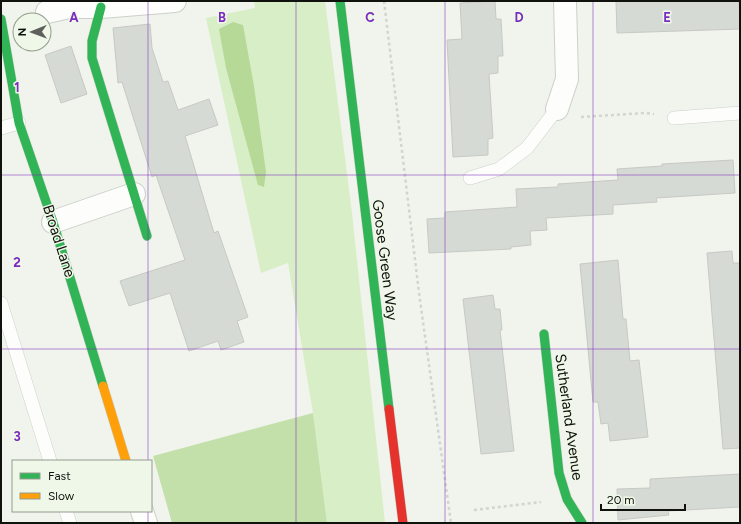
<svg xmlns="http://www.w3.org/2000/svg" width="741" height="524" viewBox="0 0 741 524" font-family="Figtree,sans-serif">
  <rect width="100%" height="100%" fill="#f0f4ec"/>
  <path fill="#d8eec7" d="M254 1H325L352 213 385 523H327L313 413 288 263 261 273 206 18 255 8Z"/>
  <path fill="#c3e0ab" d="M313 413 327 523H172L153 456Z"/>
  <path fill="#b6d998" d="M233 22 243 25 254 86 266 172 264 187 258 185 226 68 219 29Z"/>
  <g fill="#d6dad4" stroke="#c7cac4">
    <path d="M495 1 496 19H501L503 56H498V73L489 74 493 138 488 139V155L453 157 447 40 462 39 460 3Z"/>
    <path d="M616 1H739L740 29 617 33Z"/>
    <path d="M150 24 152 48 163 82 168 81 178 110 209 99 218 125 185 136 214 233 218 231 248 317 237 321 244 342 221 350 218 341 189 351 170 293 129 306 120 281 185 260 156 175 152 177 122 82 118 83 113 28Z"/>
    <path d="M71 46 87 94 61 103 45 55Z"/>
    <path d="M733 160 735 193 656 198 657 202 613 205V214L546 218 547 230 530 231 531 245 511 247V249L429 253 427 219 445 218V212L517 207 516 189 558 187V184L618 180 617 169 662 166V164Z"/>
    <path d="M732 251 733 263H740V448L723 449 707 253Z"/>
    <path d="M618 260 623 319H626L630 361 639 360 648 437 610 441 608 423 601 424 598 402H593L580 264Z"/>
    <path d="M493 295 495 309H500L502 330H500L514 451 481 454 463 299Z"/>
    <path d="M740 474V507L668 511 669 515 618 520 617 489 650 488V479Z"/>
  </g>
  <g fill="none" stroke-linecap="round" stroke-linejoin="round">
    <defs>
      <g id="lane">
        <path d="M674 118 740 113"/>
        <path d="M1 128 19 123"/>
        <path d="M470 178 499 169 527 148 557 109"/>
        <path d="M1 303 50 461"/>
        <path d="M66 511 70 523"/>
      </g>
      <g id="street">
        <path d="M47 12 69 7H101L175 1"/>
        <path d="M557 109 567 79 565 1"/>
        <path d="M53 222 134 194"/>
        <path d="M142 511 146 523"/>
      </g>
      <g id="fast">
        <path d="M340 1 389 409"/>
        <path d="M101 7 92 41V58L147 236"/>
        <path d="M1 19 19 123 53 222 103 386"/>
        <path d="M544 334 559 473 567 499 582 523"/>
      </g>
      <path id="slow" d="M103 386 126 461"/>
      <path id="jam" d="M389 409 403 523"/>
    </defs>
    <use href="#lane" stroke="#ccd0c9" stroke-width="14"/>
    <use href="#street" stroke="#ccd0c9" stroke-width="24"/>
    <use href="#fast" stroke="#ccd0c9" stroke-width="10"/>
    <use href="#slow" stroke="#ccd0c9" stroke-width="10"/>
    <use href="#jam" stroke="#ccd0c9" stroke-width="10"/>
    <g stroke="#d2d4d1" stroke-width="2.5" stroke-dasharray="3 3" stroke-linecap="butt">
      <path d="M384 1 419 293 451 523"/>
      <path d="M581 117 645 113 654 114"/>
      <path d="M474 510 541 502"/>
    </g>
    <use href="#lane" stroke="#fdfdfc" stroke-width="13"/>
    <use href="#street" stroke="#fdfdfc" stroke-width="22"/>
    <use href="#fast" stroke="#30b455" stroke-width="9"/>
    <use href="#slow" stroke="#ff9f0a" stroke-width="9"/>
    <use href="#jam" stroke="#e5322d" stroke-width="9"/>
  </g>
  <path fill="none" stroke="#7b2cbf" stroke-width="1" stroke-opacity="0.55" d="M148 1V461M296 1V523M445 1V523M593 1V523M1 175H740M1 349H740M148 511V523"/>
  <g text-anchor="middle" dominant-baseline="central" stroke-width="3" stroke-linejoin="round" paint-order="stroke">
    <g font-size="15" fill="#10120d" stroke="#eff8e8">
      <text transform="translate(59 241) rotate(72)">Broad Lane</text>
      <text transform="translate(385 260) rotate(83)">Goose Green Way</text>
      <text transform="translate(569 417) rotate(82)">Sutherland Avenue</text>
    </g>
  </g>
  <g font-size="13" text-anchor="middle" font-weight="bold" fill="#7b2cbf" stroke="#eff8e8" stroke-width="3" stroke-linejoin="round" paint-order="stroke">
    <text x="74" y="22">A</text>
    <text x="222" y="22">B</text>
    <text x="370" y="22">C</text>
    <text x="519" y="22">D</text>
    <text x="667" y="22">E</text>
    <text x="17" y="92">1</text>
    <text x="17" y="267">2</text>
    <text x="17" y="441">3</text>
  </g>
  <rect width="741" height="524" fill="none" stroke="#10120d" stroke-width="4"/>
  <rect x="12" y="460" width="140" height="52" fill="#eff8e8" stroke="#969c90"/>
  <rect x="20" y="473" width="20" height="6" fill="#30b455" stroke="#969c90"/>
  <text x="48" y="480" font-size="12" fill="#10120d">Fast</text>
  <rect x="20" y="493" width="20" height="6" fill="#ff9f0a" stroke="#969c90"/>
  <text x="48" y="500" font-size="12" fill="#10120d">Slow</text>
  <g transform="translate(32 32) rotate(269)"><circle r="19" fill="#eff8e8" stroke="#969c90"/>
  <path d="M0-3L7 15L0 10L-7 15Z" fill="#5e615b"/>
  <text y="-6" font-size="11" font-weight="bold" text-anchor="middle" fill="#10120d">N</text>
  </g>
  <path d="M601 504v6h84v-6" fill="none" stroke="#10120d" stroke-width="2"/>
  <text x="607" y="504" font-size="12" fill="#10120d" stroke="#eff8e8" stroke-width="3" paint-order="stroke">20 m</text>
</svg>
